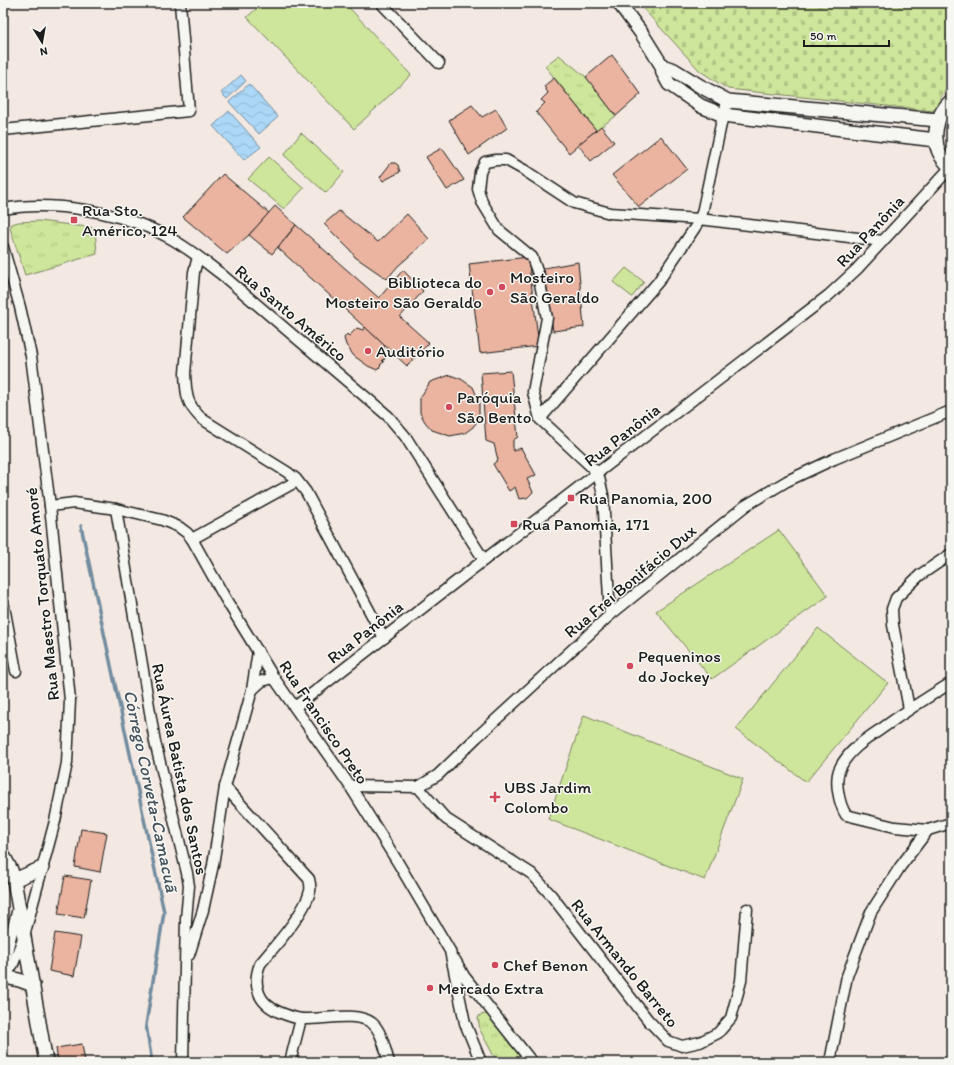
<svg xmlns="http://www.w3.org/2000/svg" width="954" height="1065" viewBox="0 0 954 1065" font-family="Itim,sans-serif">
  <defs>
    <pattern id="cemetery-stones" width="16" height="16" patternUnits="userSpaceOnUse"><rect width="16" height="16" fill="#cee69b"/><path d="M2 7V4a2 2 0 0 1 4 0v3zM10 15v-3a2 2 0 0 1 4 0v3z" fill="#b0c585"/></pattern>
    <pattern id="park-tufts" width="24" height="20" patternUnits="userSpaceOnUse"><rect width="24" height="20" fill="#cee69b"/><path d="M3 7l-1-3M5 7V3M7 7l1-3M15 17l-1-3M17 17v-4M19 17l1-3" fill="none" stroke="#b0c585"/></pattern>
    <pattern id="water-waves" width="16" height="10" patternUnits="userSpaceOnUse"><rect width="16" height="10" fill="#acd7f7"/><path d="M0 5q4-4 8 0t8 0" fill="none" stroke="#93b8d3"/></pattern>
  </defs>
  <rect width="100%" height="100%" fill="#f4e9e2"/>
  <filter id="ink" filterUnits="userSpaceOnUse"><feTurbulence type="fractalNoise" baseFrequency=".025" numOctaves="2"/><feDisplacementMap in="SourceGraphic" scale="8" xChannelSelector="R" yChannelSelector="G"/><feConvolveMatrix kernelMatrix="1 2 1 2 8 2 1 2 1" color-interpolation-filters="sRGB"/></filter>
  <g filter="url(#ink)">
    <path fill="url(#cemetery-stones)" stroke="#75815c" d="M638 3H951V86L946 89 933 111 728 89 700 71Z"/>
    <g fill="url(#park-tufts)" stroke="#75815c">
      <path d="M559 55 586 77 616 116 596 130 545 66Z"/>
      <path d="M39 221 95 228 97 254 25 275 10 228 12 224 18 222Z"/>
      <path d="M486 1014 495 1022 509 1043 525 1062H497L480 1030 478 1018 480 1015Z"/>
    </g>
    <g fill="#cee69b" stroke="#75815c">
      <path d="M263 3H345L411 75 354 129 247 17Z"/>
      <path d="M301 133 344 172 326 193 284 155Z"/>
      <path d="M269 157 304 188 284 209 248 179Z"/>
      <path d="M626 268 644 282 632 297 613 282Z"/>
      <path d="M779 530 828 596 712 679 656 611Z"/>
      <path d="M818 628 888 683 806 782 736 729Z"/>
      <path d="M584 715 743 779 705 880 548 819Z"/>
    </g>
    <g fill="url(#water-waves)" stroke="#728c9f">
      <path d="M241 75 246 81 227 99 221 93Z"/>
      <path d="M249 84 278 117 259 134 229 102Z"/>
      <path d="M229 111 261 147 244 160 213 126Z"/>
    </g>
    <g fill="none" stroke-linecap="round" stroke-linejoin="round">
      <path stroke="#728c9f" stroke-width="3.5" d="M81 526 164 912 146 1025 152 1062"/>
    </g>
    <g fill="#eab4a0" stroke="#1c1c1c">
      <path d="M612 55 641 94 616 116 586 77Z"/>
      <path d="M554 78 596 130 569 153 536 112 545 103 541 100 548 93 544 86Z"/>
      <path d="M472 105 482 117 496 109 507 128 469 155 449 120Z"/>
      <path d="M601 126 614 142 591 161 578 145Z"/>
      <path d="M661 136 687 169 639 207 612 175Z"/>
      <path d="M442 148 464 180 447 190 426 157Z"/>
      <path d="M391 163H395L398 165 400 172 383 181 380 177Z"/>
      <path d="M223 174 269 213 249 235 227 254 183 217Z"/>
      <path d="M275 206 296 225 272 254 249 235Z"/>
      <path d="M339 211 378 242 407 214 429 239 398 266 387 279 355 257 351 251 324 224Z"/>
      <path d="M296 225 379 298 403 270 423 291 400 317 429 343 407 366 278 248Z"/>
      <path d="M528 257 539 346 480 353 469 264Z"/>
      <path d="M578 262 584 327 553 331 544 268Z"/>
      <path d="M365 327 385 346 383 348 387 354 384 356 385 359 382 360 384 362 380 365 381 366 377 370 368 366 354 356 346 345 344 338 347 334 349 336 357 328 363 330Z"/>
      <path d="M511 371 518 437 513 440V451L521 448 536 475 527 479 533 492 527 498 519 499 515 487 509 491 493 464 498 460 494 444 486 441 481 373Z"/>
      <path d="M450 375 461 379 473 387 479 401V419L473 427 465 433 450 436 432 430 425 422 420 413V398L430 382Z"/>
      <path d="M81 829 107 833 100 872 75 867Z"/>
      <path d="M65 876 91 880 84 918 58 914Z"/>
      <path d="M55 933 81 937 74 976 49 971Z"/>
      <path d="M82 1044 85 1062H58L56 1048Z"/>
    </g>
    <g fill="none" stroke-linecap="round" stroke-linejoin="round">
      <defs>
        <g id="minor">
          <path d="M381 3 439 63"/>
          <path d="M3 130 189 111 180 3"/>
          <path d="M3 209C53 200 122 212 166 236 186 246 204 261 221 274L388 416 405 436 484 560"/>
          <path d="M3 247 20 307 31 356 50 506 70 700 67 763 55 821 24 936 13 964 3 980"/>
          <path d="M198 257 194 272 185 373C186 394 186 404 202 419L287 472 296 479 306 492 384 638"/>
          <path d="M540 419 533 392 547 318 538 274 532 257 499 230 482 202 478 189 480 172 485 162 496 160H506L524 170 574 203 610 213 699 219 883 241"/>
          <path d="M50 506 74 503 116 509 162 520 179 527 187 533 192 539 225 598 274 678 350 786 397 861 450 951 465 1023 481 1062"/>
          <path d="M116 509 155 742 187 873 189 886 186 919 183 1062"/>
          <path d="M192 539 297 481"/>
          <path d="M3 601 16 671"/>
          <path d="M610 615 603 495 598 473 540 419 658 282 696 226 702 213 723 115 728 101"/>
          <path d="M951 683C928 697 906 711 884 727 868 738 849 749 840 768 834 780 839 804 846 815L895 827 928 830 951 823"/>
          <path d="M252 690 262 681 274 678"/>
          <path d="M295 707 484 560 829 295 857 269 950 168"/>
          <path d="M909 709 893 625 892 609 896 598 920 575 951 554"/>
          <path d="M350 786 418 787 438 775 477 737 610 615 745 506 787 481 834 459 951 411"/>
          <path d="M225 787 309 879C310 883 311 887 310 891 305 913 275 946 260 964 256 974 255 983 259 993 262 1002 270 1008 279 1012 286 1015 294 1018 302 1019 322 1020 356 1011 372 1023 382 1031 385 1050 389 1062"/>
          <path d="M418 787 446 819 532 874 551 895 648 1020 668 1041 682 1046 700 1042 718 1033 731 1018 741 981 747 909"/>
          <path d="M189 955 203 910 213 865 225 787 252 690 258 651"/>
          <path d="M455 960 464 976 532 1062"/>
          <path d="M3 967 18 908"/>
          <path d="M290 1062 301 1019"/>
          <path d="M830 1062 847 976 871 912 900 867 928 830"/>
        </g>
        <g id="tertiary">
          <path d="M619 3 642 34 662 66 663 73 669 84 701 106 723 115 936 140"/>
          <path d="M662 66 674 70 700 86 728 101 938 120"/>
          <path d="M951 101C936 114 931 139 941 156 944 160 948 165 951 168"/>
          <path d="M3 855 11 870 14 880 46 1062"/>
          <path d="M14 880 42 868"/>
          <path d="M5 977 19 980 33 985"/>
        </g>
      </defs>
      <use href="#minor" stroke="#1c1c1c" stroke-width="13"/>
      <use href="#tertiary" stroke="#1c1c1c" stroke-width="16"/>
      <use href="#minor" stroke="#f6f6f2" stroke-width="10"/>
      <use href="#tertiary" stroke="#f6f6f2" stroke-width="13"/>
    </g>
  </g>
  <g fill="#d1495b" stroke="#f6f6f2" stroke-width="1.5">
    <rect x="70" y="216" width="8" height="8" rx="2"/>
    <circle cx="502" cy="287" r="4"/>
    <circle cx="490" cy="292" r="4"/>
    <circle cx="368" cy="351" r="4"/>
    <circle cx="449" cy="407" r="4"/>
    <rect x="567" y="494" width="8" height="8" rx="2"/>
    <rect x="510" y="520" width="8" height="8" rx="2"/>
    <circle cx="630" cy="666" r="4"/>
    <path d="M493 791h4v4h4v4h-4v4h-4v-4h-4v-4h4z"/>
    <circle cx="495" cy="965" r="4"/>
    <circle cx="430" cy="988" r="4"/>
  </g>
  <g text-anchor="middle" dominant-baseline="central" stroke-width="3" stroke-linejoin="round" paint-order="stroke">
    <g font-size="17" fill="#1c1c1c" stroke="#f6f6f2" text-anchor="start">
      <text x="82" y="210">Rua Sto.<tspan x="82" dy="20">Américo, 124</tspan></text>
      <text x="510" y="277">Mosteiro<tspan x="510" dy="20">São Geraldo</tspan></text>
      <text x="482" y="282" text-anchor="end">Biblioteca do<tspan x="482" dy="20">Mosteiro São Geraldo</tspan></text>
      <text x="376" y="351">Auditório</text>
      <text x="457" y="397">Paróquia<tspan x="457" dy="20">São Bento</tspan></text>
      <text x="579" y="498">Rua Panomia, 200</text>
      <text x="522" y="524">Rua Panomia, 171</text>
      <text x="638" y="656">Pequeninos<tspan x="638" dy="20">do Jockey</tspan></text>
      <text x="504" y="787">UBS Jardim<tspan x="504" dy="20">Colombo</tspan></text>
      <text x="503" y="965">Chef Benon</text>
      <text x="438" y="988">Mercado Extra</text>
    </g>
    <g font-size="17" fill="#1c1c1c" stroke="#f6f6f2">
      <text transform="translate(870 231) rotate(-47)">Rua Panônia</text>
      <text transform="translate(291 313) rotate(40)">Rua Santo Américo</text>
      <text transform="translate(622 435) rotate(-38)">Rua Panônia</text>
      <text transform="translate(630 581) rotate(-40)">Rua Frei Bonifácio Dux</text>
      <text transform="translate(42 594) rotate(-96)">Rua Maestro Torquato Amoré</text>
      <text transform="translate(365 632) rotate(-38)">Rua Panônia</text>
      <text transform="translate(324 722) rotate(56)">Rua Francisco Preto</text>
      <text transform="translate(180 769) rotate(78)">Rua Áurea Batista dos Santos</text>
      <text transform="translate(625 963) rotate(51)">Rua Armando Barreto</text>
    </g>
    <g font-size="18" font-style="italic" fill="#47545e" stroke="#f6f6f2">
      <text transform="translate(151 791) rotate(78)">Córrego Corveta-Camacuã</text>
    </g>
  </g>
  <rect width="954" height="1065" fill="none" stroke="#f6f6f2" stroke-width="16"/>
  <rect x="8" y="8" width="938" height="1049" fill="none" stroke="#1c1c1c" stroke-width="1.5" filter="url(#ink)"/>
  <g transform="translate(42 42) rotate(169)" stroke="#f6f6f2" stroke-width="3" paint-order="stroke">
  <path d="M0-3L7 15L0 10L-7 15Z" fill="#1c1c1c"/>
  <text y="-6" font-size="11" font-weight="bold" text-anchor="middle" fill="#1c1c1c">N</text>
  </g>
  <path d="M804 40v6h85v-6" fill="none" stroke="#1c1c1c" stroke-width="2"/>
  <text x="810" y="40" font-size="12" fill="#1c1c1c" stroke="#f6f6f2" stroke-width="3" paint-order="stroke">50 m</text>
</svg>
